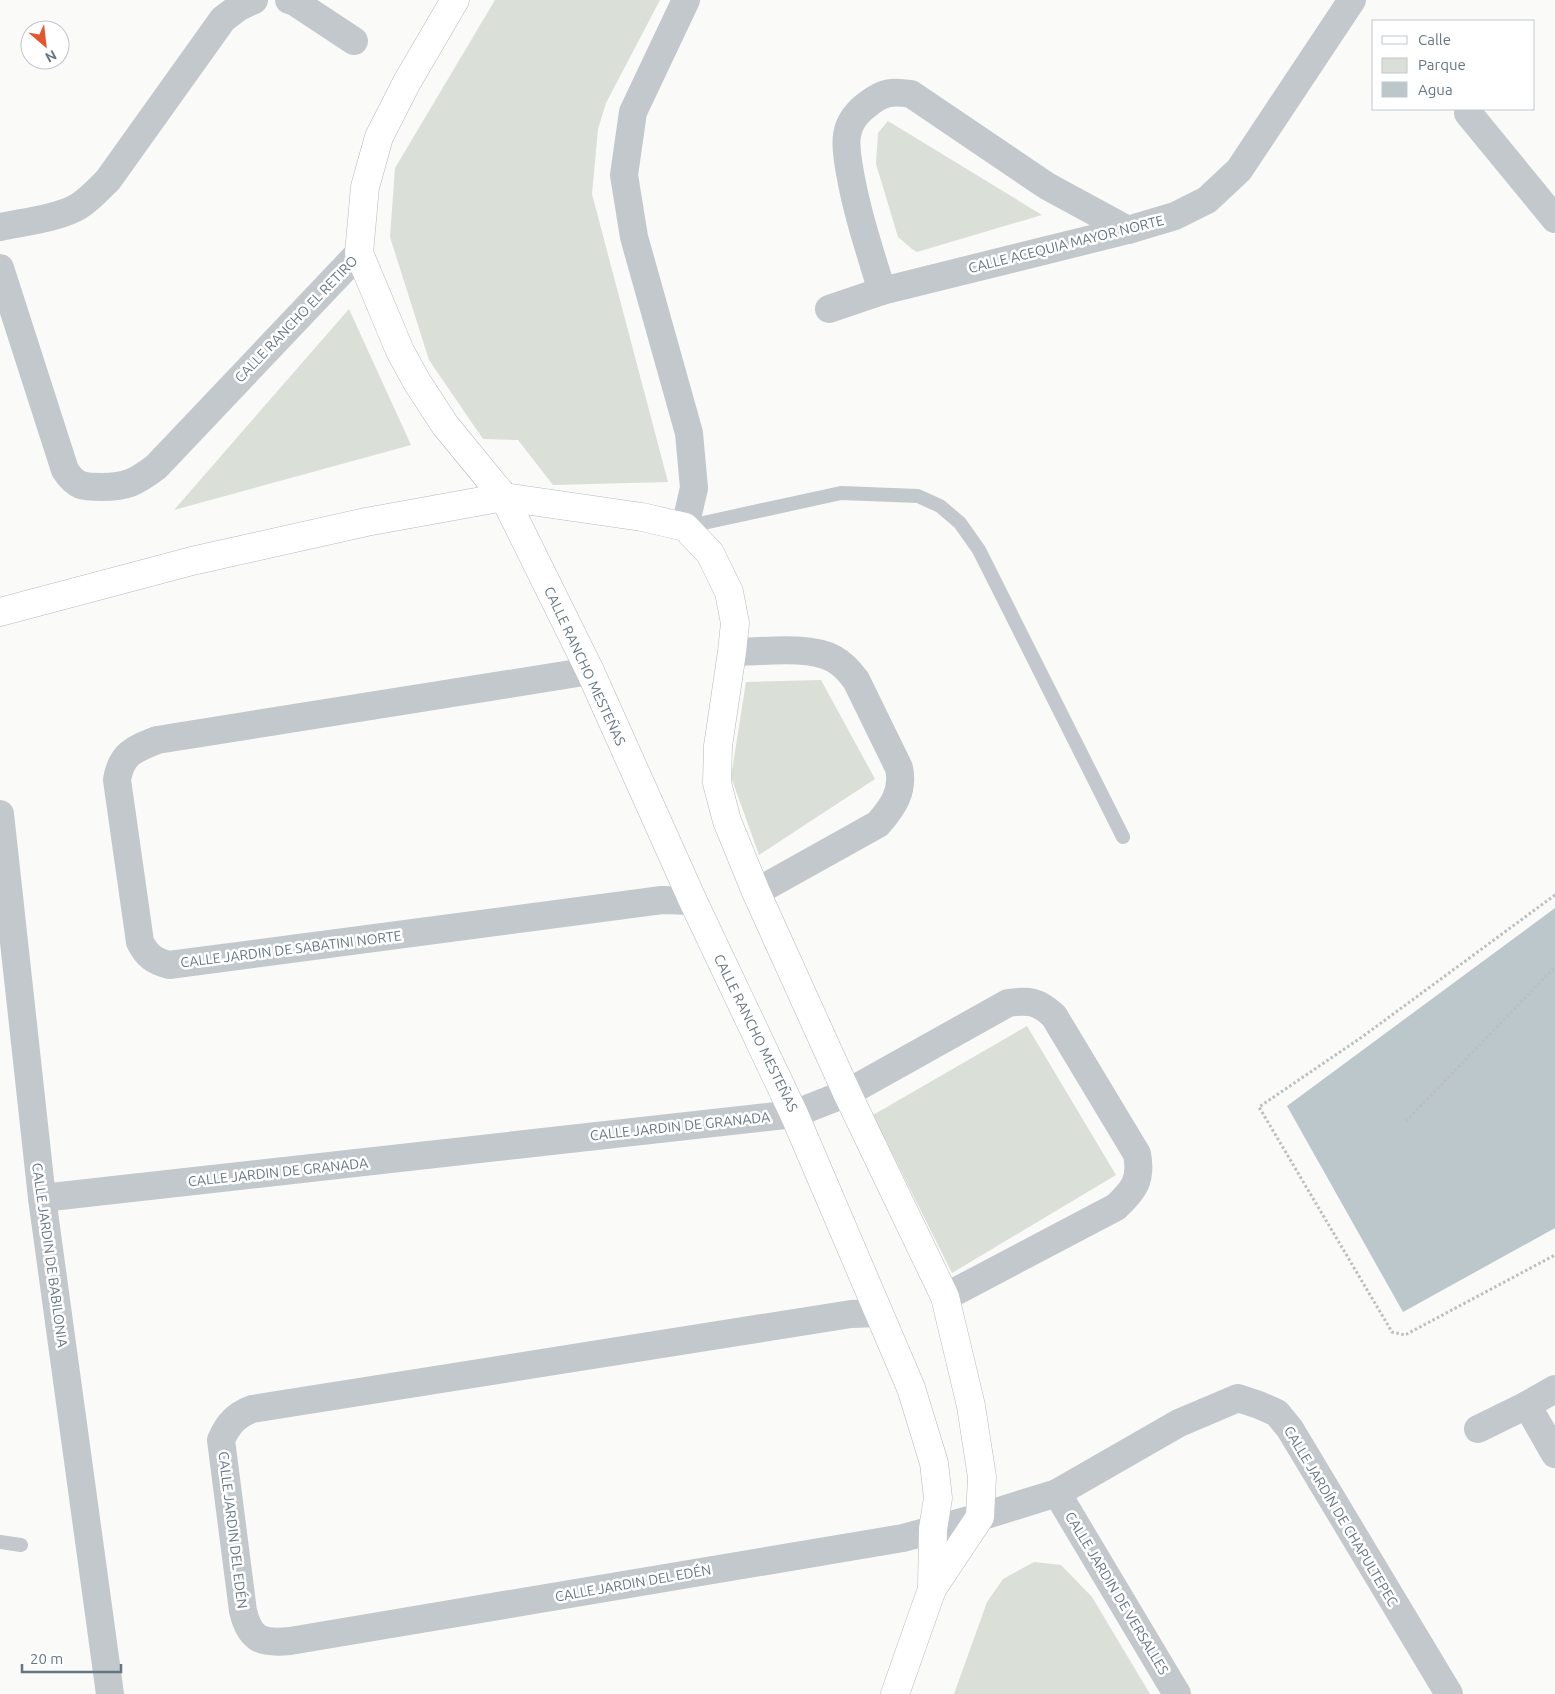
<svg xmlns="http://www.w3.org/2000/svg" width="1555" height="1694" viewBox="0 0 1555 1694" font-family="Ubuntu,sans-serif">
  <rect width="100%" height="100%" fill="#fafaf8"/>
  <g fill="#dadfd7">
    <path d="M495 0H660L606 103 598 129 592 194 668 482 553 485 518 440 483 439 429 360 390 237 395 168Z"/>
    <path d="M888 121 1042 215 917 252 912 249 898 237 876 164 878 133Z"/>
    <path d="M349 309 411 445 174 510Z"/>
    <path d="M821 680 875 779 759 855 731 777 746 682Z"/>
    <path d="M1027 1026 1116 1175 952 1273 873 1115Z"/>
    <path d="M1034 1562 1061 1565 1092 1597 1150 1694H954L987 1602 1003 1579Z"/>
  </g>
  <path fill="#bbc7cb" d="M1555 908V1228L1403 1312 1287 1106Z"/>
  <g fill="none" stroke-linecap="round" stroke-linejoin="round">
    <defs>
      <g id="secondary">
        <path d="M455 0 407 82 379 137 365 187 359 253 400 351 417 382 445 425 504 497 590 671 693 901 794 1114 911 1388 934 1463 938 1498 933 1529 932 1589"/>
        <path d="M0 612 192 561 366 522 504 497 642 517 685 527 710 553 729 592 735 623 732 652 718 746 717 783 727 821 756 892 847 1093 945 1297 971 1406 982 1477 980 1517 932 1589 895 1694"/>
      </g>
    </defs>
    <use href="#secondary" stroke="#b3babf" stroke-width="29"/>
    <g stroke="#bbbfc2" stroke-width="3" stroke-dasharray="2.5 2.5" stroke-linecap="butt">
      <path d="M1555 895 1362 1037 1259 1107 1392 1332 1405 1335 1555 1255"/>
      <path d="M1406 1121 1555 967"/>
    </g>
    <g stroke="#c3c8cc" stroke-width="14">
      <path d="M685 527 841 493 918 496 940 506 960 523 979 550 1123 837"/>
      <path d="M0 1542 21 1545"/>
    </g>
    <g stroke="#c3c8cc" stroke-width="28">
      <path d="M289 0 295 2 354 41"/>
      <path d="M1468 113 1555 219"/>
      <path d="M0 227C23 222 60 218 79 206 90 199 99 189 108 180L223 19 239 7 254 0"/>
      <path d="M0 268 65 470C76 487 83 487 102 487 127 487 136 482 156 467L359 253"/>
      <path d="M882 291C870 252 857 213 850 173 848 161 845 147 847 135 849 122 858 111 868 104 883 92 892 91 911 94L1047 186 1128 230"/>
      <path d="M829 309 882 291 1128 230 1175 216 1207 200 1239 170 1352 0"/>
      <path d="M685 527 694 488 689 433 634 237 624 175 633 112 686 0"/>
      <path d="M732 652C761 652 809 645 834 659 843 664 850 672 856 680L899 768C904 791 893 807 878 824L756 892"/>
      <path d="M590 671 157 740C134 749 121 754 117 780L140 942C147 956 154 961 169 965L662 900 693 901"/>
      <path d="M0 814 42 1198 110 1694"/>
      <path d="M42 1198 794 1114 847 1093 1008 1003C1029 1000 1038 1001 1054 1016L1137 1154C1142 1180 1134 1190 1116 1207L945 1297"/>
      <path d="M879 1313 851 1314 252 1409C236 1415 228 1424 221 1440L243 1611C250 1640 262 1644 290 1641L903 1538 980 1517 1057 1493 1179 1423 1238 1398 1259 1405 1277 1413 1290 1429 1449 1694"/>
      <path d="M1527 1405 1555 1454"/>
      <path d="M1478 1429 1527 1405 1555 1389"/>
      <path d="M1057 1493 1177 1694"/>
    </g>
    <use href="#secondary" stroke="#fff" stroke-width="28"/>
  </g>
  <g text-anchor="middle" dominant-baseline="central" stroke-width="5" stroke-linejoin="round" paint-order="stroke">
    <g font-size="14" fill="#657683" stroke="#fff">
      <text transform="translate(1066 244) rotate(-14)">CALLE ACEQUIA MAYOR NORTE</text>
      <text transform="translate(296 319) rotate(-46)">CALLE RANCHO EL RETIRO</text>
      <text transform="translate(585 666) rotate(65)">CALLE RANCHO MESTEÑAS</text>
      <text transform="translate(291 949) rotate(-7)">CALLE JARDIN DE SABATINI NORTE</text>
      <text transform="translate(756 1033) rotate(64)">CALLE RANCHO MESTEÑAS</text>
      <text transform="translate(680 1126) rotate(-6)">CALLE JARDIN DE GRANADA</text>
      <text transform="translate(278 1172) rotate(-6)">CALLE JARDIN DE GRANADA</text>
      <text transform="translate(50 1255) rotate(82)">CALLE JARDIN DE BABILONIA</text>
      <text transform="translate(1341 1516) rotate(59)">CALLE JARDÍN DE CHAPULTEPEC</text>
      <text transform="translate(233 1530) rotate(83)">CALLE JARDIN DEL EDÉN</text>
      <text transform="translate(633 1583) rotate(-10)">CALLE JARDIN DEL EDÉN</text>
      <text transform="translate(1117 1593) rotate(59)">CALLE JARDIN DE VERSALLES</text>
    </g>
  </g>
  <rect x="1372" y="20" width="162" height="90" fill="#ffffff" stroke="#c1c8cd"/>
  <rect x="1382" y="36" width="25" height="8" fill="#ffffff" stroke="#c1c8cd"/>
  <text x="1418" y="45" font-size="15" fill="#657683">Calle</text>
  <rect x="1382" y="58" width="25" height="15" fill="#dadfd7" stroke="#c1c8cd"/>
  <text x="1418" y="70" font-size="15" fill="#657683">Parque</text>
  <rect x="1382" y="82" width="25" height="15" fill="#bbc7cb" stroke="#c1c8cd"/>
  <text x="1418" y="95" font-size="15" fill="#657683">Agua</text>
  <g transform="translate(45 45) rotate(152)"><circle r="24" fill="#ffffff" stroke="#c1c8cd"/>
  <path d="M0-4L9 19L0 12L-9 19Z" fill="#e4572e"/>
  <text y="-8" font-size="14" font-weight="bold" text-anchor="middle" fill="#657683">N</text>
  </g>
  <path d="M22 1664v8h99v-8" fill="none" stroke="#657683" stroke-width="2.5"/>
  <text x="30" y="1664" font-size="15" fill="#657683" stroke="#ffffff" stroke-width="4" paint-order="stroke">20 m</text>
</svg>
